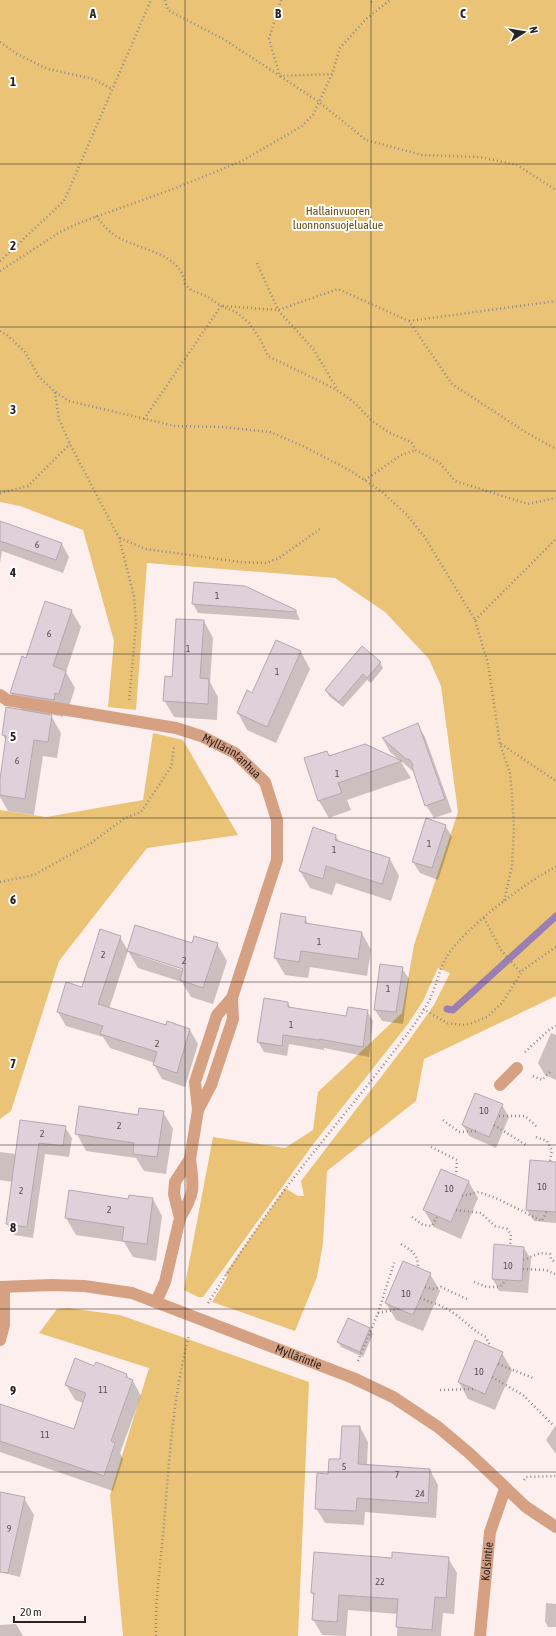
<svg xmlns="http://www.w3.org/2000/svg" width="556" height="1636" viewBox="0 0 556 1636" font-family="'Asap Condensed',sans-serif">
  <rect width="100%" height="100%" fill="#feefef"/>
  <g fill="#eac376">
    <path d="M0 0H556V996L424 1059 416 1101 327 1171 323 1243 317 1277 295 1331 212 1302 228 1276 225 1274 285 1188 298 1196H304L301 1181 407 1043 434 1005 450 973 438 968 423 1001 408 1024 314 1143 203 1297H198L184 1290 213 1137 285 1148 313 1130 318 1092 402 1013 414 945 458 812 441 686 429 659 385 612 335 578 147 563 136 710 108 707 114 641 83 530 20 506 0 502Z"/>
    <path d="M153 733 183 740 238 835 147 848 59 961 11 1111 0 1119V810L46 817 143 800Z"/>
    <path d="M68 1308 120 1315 309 1382 298 1636H123L110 1495 149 1368 39 1333 57 1309Z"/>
  </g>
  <g fill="#0003" fill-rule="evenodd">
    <path d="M0 522 62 544 69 557 63 573 2 551 0 563Z"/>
    <path d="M193 604 296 611 300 620 198 613Z"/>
    <path d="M71 610 81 627 66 672 75 688 68 710 64 709 63 717 50 714 61 733 57 758 43 756 34 815 8 811 0 797 6 741 3 735 22 711 11 693 27 659Z"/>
    <path d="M204 621 213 638 210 682 218 697 217 720 174 717 164 700 173 678Z"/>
    <path d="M277 641 301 652 310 669 276 743 247 730 238 713 252 694Z"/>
    <path d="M380 662 383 668 371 683 367 680 343 707 329 696 326 690Z"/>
    <path d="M417 724 425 737 452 812 434 818 426 805 414 772 390 752 383 739Z"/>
    <path d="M365 745 401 762 411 778 347 800 351 810 329 818 319 801 305 759 327 752 330 757Z"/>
    <path d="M445 825 452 837 438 880 420 873 413 862Z"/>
    <path d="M314 829 336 836 340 843 390 859 399 876 391 901 336 883 332 895 310 888 300 871Z"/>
    <path d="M305 918 309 925 362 933 371 950 367 976 310 967 308 978 285 975 275 958Z"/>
    <path d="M120 937 128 951 193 944H217L227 961 213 1004 191 997 182 982 138 968 128 951 109 1009 166 1027 168 1022 190 1030 198 1044 185 1087 162 1079 154 1065 155 1063 110 1048 103 1037 66 1026 58 1012 83 988ZM140 954 189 970 188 972 140 956Z"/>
    <path d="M402 968 409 979 403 1024 382 1021 375 1010Z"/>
    <path d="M288 1003 291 1009 347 1017 367 1011 373 1021 369 1057 324 1048V1050L289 1044 287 1056 264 1052 258 1042Z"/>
    <path d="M551 1033 556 1035V1080L545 1075 538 1063Z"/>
    <path d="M502 1105 509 1117 496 1148 469 1136 463 1125Z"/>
    <path d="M163 1112 173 1129 166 1174 144 1171 136 1158 86 1151 77 1134 139 1116Z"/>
    <path d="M65 1127 72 1138 69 1157 45 1154 33 1238 14 1235 7 1224 13 1182 0 1180V1152L16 1154Z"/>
    <path d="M556 1163V1223L534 1221 527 1210Z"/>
    <path d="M468 1181 478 1198 461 1239 434 1227 424 1210Z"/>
    <path d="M153 1199 162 1216 156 1261 133 1257 124 1242 76 1235 66 1218 129 1200Z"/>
    <path d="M524 1248 531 1259 528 1293 499 1291 493 1279Z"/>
    <path d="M430 1274 440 1291 423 1331 396 1320 386 1303Z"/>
    <path d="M369 1329 373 1334 363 1357 341 1347 338 1342Z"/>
    <path d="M502 1353 512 1370 495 1410 468 1399 459 1382Z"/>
    <path d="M95 1367 127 1375 129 1380 133 1381 141 1396 120 1453 123 1459 113 1491 0 1452V1405L74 1430 83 1403 75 1400 66 1385Z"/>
    <path d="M556 1425V1454L546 1440Z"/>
    <path d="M360 1427 368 1442 367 1465 430 1470 438 1485 436 1518 365 1512 364 1525 325 1523 316 1508 329 1475 341 1460Z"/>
    <path d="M0 1493 24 1498 34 1515 20 1577 0 1572Z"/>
    <path d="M448 1558 457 1573 454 1614 443 1613 441 1636H397L398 1614 348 1610 346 1636 322 1635 313 1619 315 1597 312 1593 393 1559Z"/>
    <path d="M546 1603 556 1604V1627H548L545 1621Z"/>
    <path d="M16 1624 23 1636H0V1625Z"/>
  </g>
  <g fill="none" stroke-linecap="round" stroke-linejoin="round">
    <path stroke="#9c7fb2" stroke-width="7" d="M447 1009 453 1010 556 916"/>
  </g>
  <g fill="#e0d0d9" stroke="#b6a7b0">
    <path d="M0 521 62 543 56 560 0 541Z"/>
    <path d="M194 582 245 586 296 610V612L192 604Z"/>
    <path d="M45 601 72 610 53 666 66 671 59 694 55 693 54 700 10 693 22 656 26 658Z"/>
    <path d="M176 619 204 620 200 678 209 679 208 704 163 701 165 676 172 677Z"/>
    <path d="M276 640 301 651 267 727 237 713 247 690 252 693Z"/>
    <path d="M362 646 381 662 367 678 363 674 339 702 325 690Z"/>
    <path d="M6 707 52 715 48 742 34 740 25 799 0 795V779L6 736 2 735Z"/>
    <path d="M418 723 445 799 425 806 412 767 413 765 409 759H406L382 738Z"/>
    <path d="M365 744 402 761 338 783 342 793 318 801 304 758 327 751 329 756Z"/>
    <path d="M426 818 446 825 432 868 412 862Z"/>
    <path d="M313 827 336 835 335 840 390 858 382 884 326 866 323 879 299 871Z"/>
    <path d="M281 913 306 917 305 923 362 932 358 959 301 951 299 962 274 958Z"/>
    <path d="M135 925 192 943 194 936 218 943 203 988 180 980 183 969 127 951Z"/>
    <path d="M100 929 121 936 98 1004 166 1025 167 1021 190 1029 177 1073 153 1065 157 1052 100 1034 103 1026 57 1012 66 982 82 987Z"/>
    <path d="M380 964 403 967 396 1012 374 1010Z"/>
    <path d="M264 998 288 1002V1007L346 1016 348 1007 368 1010 363 1047 319 1039V1040L283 1035 282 1046 257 1042Z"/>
    <path d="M475 1093 503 1104 489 1137 462 1125Z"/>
    <path d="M79 1106 138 1115 139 1108 164 1111 157 1157 133 1154 134 1143 75 1134Z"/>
    <path d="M20 1120 66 1126 63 1146 39 1143 27 1227 6 1224Z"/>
    <path d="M530 1160 556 1162V1212L526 1210Z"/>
    <path d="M441 1169 469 1181 451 1222 423 1210Z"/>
    <path d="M69 1190 128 1199 129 1195 153 1198 147 1244 122 1241 124 1227 65 1218Z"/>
    <path d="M494 1244 524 1247 522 1281 492 1279Z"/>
    <path d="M403 1261 431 1273 413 1315 385 1303Z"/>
    <path d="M348 1318 370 1328 360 1352 337 1342Z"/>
    <path d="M475 1340 503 1352 485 1394 458 1382Z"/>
    <path d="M75 1358 94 1366 96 1362 127 1374 126 1377 133 1380 111 1441 115 1443 104 1476 0 1441V1404L74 1429 86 1393 65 1385Z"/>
    <path d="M342 1426H360L358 1464 430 1469 428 1503 357 1498 356 1511 315 1509 317 1473 328 1474 329 1459H340Z"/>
    <path d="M0 1492 25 1497 8 1573 0 1572Z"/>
    <path d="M314 1552 392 1558V1552L449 1557 446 1598 435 1597 432 1630 396 1627 398 1599 339 1595 337 1622 312 1620 314 1593H311Z"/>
  </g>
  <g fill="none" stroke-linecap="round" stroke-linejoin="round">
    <g stroke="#948989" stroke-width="2.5" stroke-dasharray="1 3" stroke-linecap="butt">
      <path d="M165 0 168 10 225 40 280 76 332 74"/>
      <path d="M281 0 269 39 280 76 319 102 366 140 422 155 480 157 517 165 556 190"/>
      <path d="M371 2 374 0"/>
      <path d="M0 42 17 54 48 69 93 79 112 89"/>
      <path d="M96 216C101 222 107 230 113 234 135 250 182 252 185 284L191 290 208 297 221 306 236 312 249 323 260 339 268 356 337 390 355 403 372 421 390 433 411 442 416 450 440 463 455 481 528 504 556 498"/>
      <path d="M0 261 64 201 151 0"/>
      <path d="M257 263 278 310 314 350 337 389"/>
      <path d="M0 271 60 232 79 223 173 189 242 161 302 126 313 115 332 74 340 48 366 19 390 0"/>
      <path d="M223 306 278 310 338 289 409 321 452 384 527 433 556 449"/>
      <path d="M409 321 556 301"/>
      <path d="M0 331 7 335 25 352 39 377 55 392 69 401 175 426 222 427 270 432 303 446 349 470 381 491 406 514 424 536 475 620 488 664 500 744 510 773 512 794 514 828 512 866 504 901"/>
      <path d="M55 392 59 419 70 444 119 538 134 596 136 624 129 702"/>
      <path d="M144 419 221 306"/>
      <path d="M365 480 401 455 416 450"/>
      <path d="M0 493 28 486 70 444"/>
      <path d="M120 538 146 549 240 562 266 563 279 558 320 529"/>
      <path d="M475 620 556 539"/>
      <path d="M501 744 556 781"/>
      <path d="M0 882 34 875 91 843 125 818 141 812 171 767 174 747"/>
      <path d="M484 918 501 950 521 973"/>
      <path d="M423 1009 447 1023 463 1025 472 1023 487 1017 502 1003 523 970 556 947"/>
      <path d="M525 1052 550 1029 556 1026"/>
      <path d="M533 1076 542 1080 552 1070"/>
      <path d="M499 1116H525L537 1127"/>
      <path d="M443 1120 459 1132 477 1131"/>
      <path d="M494 1125 526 1145"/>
      <path d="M536 1137 547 1141 552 1150 550 1161"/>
      <path d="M431 1147 457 1160 456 1175"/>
      <path d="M462 1196 479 1192 498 1199 542 1221 547 1211"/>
      <path d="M456 1210 481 1213 495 1226 507 1229 511 1234 510 1245"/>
      <path d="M412 1217 423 1225 432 1226 437 1217"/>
      <path d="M401 1244C412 1251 418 1254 418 1268"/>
      <path d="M523 1260 540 1253 550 1254 551 1259 556 1263"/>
      <path d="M523 1269 546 1270 555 1274"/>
      <path d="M474 1282 487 1287H500L506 1280"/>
      <path d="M425 1287 433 1289 441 1287 469 1300"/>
      <path d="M420 1298C429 1302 439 1304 447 1309 462 1317 471 1330 486 1337L490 1346"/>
      <path d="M208 1303C233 1264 258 1225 286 1188 322 1140 362 1094 398 1046 409 1032 420 1017 429 1001 436 987 439 970 447 956 465 928 525 882 556 867"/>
      <path d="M378 1313 399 1309"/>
      <path d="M358 1361 378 1313 395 1260"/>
      <path d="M498 1364 533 1378"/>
      <path d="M492 1377 523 1395 554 1426"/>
      <path d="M440 1390 473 1389"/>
      <path d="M524 1480 526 1477 556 1476"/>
      <path d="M156 1636C155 1598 161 1561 164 1524 169 1461 173 1396 189 1335"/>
    </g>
    <path stroke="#d6a082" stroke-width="12" d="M500 1085 517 1068"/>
    <g stroke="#d6a082" stroke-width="12">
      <path id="s1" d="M0 695 7 700 176 728 201 736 235 753 265 782 277 820V860L232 998 217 1015 195 1082 198 1110 190 1159 175 1182 174 1194 180 1218 165 1282 156 1302"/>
      <path d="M198 1110 211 1085 233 1019 232 998"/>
      <path d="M180 1218C195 1193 194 1188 190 1159"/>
      <path d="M0 1340 4 1325V1287"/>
      <path id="s2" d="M480 1636 490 1532 505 1489"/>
    </g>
    <path stroke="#d6a082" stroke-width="12" id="s3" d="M0 1287 51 1285 84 1286 132 1293 353 1378 393 1397 438 1427 469 1453 526 1507 556 1527"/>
  </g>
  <path fill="none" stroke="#2b2424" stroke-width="1" stroke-opacity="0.55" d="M185 0V1636M371 0V1636M0 164H556M0 327H556M0 491H556M0 654H556M0 818H556M0 982H556M0 1145H556M0 1309H556M0 1472H556"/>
  <g text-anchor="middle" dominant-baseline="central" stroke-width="4" stroke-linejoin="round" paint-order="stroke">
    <g font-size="10" fill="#584f51">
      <text x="37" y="544">6</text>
      <text x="217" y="595">1</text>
      <text x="49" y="633">6</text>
      <text x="188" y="648">1</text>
      <text x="277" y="671">1</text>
      <text x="17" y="760">6</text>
      <text x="337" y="773">1</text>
      <text x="429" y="843">1</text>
      <text x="334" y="849">1</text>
      <text x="319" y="941">1</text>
      <text x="103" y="954">2</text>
      <text x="184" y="960">2</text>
      <text x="388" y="988">1</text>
      <text x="291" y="1024">1</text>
      <text x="157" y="1043">2</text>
      <text x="484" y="1110">10</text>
      <text x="119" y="1125">2</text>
      <text x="42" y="1133">2</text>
      <text x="542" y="1186">10</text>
      <text x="449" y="1188">10</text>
      <text x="21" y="1190">2</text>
      <text x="109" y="1209">2</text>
      <text x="508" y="1265">10</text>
      <text x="406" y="1293">10</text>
      <text x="479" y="1371">10</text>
      <text x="103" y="1389">11</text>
      <text x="45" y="1434">11</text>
      <text x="344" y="1466">5</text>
      <text x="397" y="1474">7</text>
      <text x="420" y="1493">24</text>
      <text x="9" y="1528">9</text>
      <text x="380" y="1581">22</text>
    </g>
    <g font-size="12" fill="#694e0f" stroke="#fff">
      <text x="338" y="211">Hallainvuoren<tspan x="338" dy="14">luonnonsuojelualue</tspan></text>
    </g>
    <g font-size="12" fill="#2b2424" stroke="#fff">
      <text stroke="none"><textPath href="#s1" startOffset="243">Myllärintanhua</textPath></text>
      <text stroke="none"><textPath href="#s3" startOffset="311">Myllärintie</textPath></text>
      <text stroke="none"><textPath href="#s2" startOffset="75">Kolsintie</textPath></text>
    </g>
  </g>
  <g font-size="13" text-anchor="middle" font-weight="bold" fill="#2b2424" stroke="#fff" stroke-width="4" stroke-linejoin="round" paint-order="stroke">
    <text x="93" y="18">A</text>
    <text x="278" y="18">B</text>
    <text x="463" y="18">C</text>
    <text x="13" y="86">1</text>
    <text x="13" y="250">2</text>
    <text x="13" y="414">3</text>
    <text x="13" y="577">4</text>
    <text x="13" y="741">5</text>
    <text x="13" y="904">6</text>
    <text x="13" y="1068">7</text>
    <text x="13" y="1232">8</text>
    <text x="13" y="1395">9</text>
  </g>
  <g transform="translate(524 32) rotate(78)" stroke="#ffffff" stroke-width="3" paint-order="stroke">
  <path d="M0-3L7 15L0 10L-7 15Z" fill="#2b2424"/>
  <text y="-6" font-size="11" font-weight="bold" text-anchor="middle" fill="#2b2424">N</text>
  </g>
  <path d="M14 1616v6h71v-6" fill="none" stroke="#2b2424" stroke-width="2"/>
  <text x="20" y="1616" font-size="12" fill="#2b2424" stroke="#ffffff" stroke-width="3" paint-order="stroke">20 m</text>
</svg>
